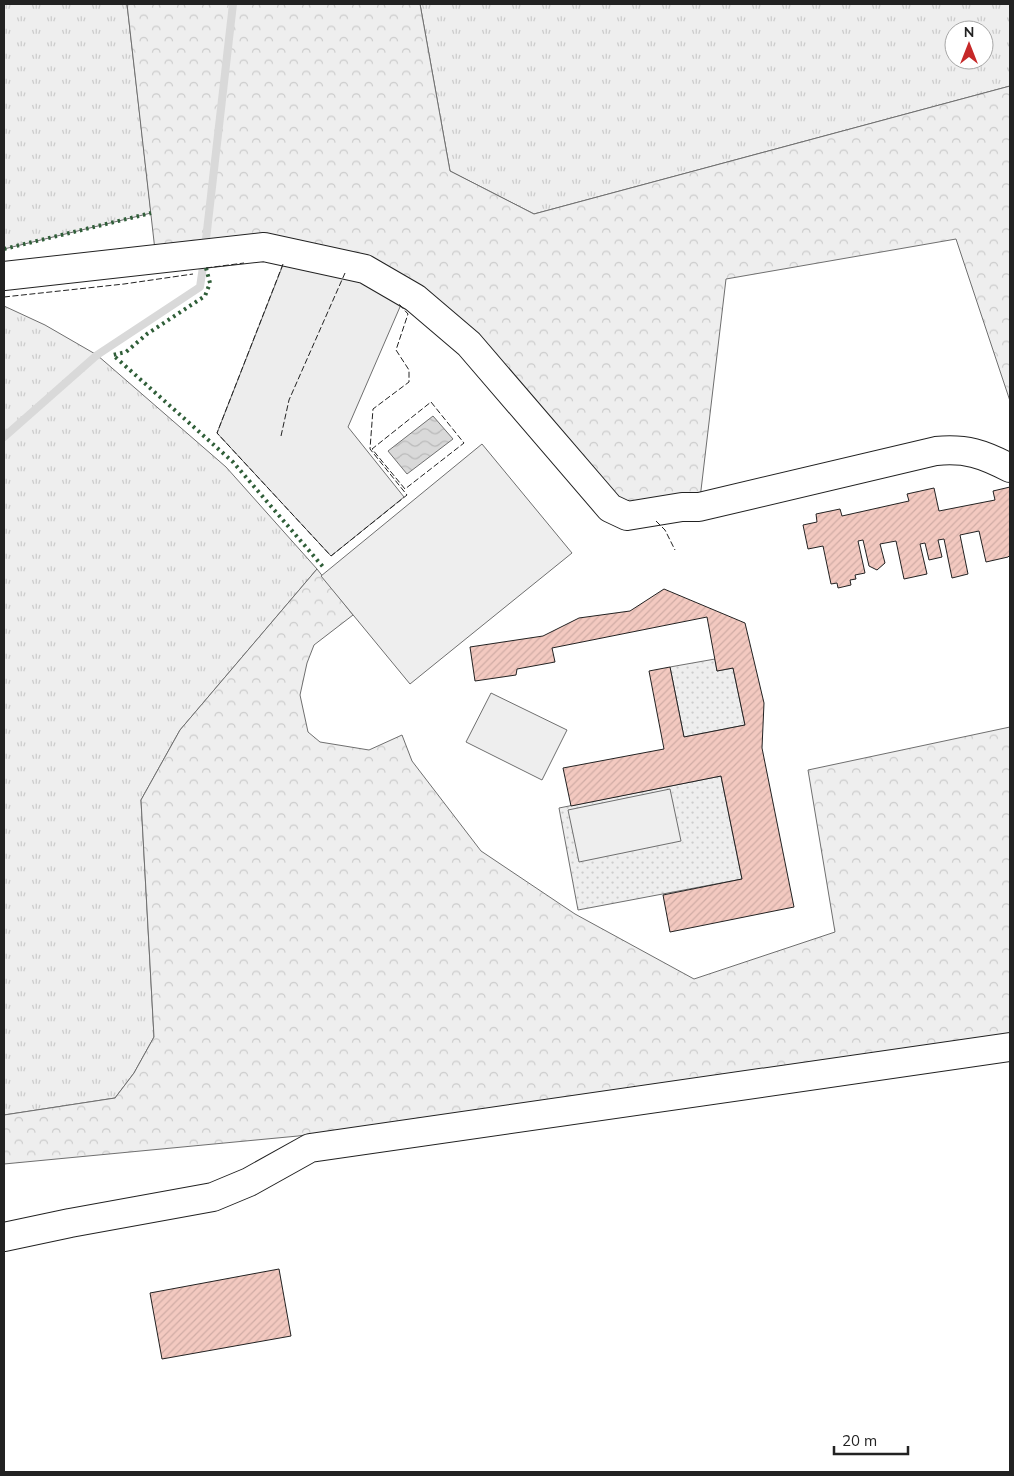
<svg xmlns="http://www.w3.org/2000/svg" width="1014" height="1476" viewBox="0 0 1014 1476" font-family="Mulish,sans-serif">
  <defs>
    <pattern id="grass-tufts" width="24" height="20" patternUnits="userSpaceOnUse" patternTransform="scale(1.25)"><rect width="24" height="20" fill="#eee"/><path d="M3 7l-1-3M5 7V3M7 7l1-3M15 17l-1-3M17 17v-4M19 17l1-3" fill="none" stroke="#ccc"/></pattern>
    <pattern id="forest-crowns" width="20" height="18" patternUnits="userSpaceOnUse" patternTransform="scale(1.25)"><rect width="20" height="18" fill="#eee"/><path d="M2 6a3 3 0 1 1 6 0M12 15a3 3 0 1 1 6 0" fill="none" stroke="#ccc"/></pattern>
    <pattern id="park-dots" width="8" height="8" patternUnits="userSpaceOnUse" patternTransform="scale(1.25)"><rect width="8" height="8" fill="#eee"/><path d="M2 2h.1M6 6h.1" fill="none" stroke="#ccc" stroke-width="1.8" stroke-linecap="round"/></pattern>
    <pattern id="water-waves" width="16" height="10" patternUnits="userSpaceOnUse" patternTransform="scale(1.25)"><rect width="16" height="10" fill="#d9d9d9"/><path d="M0 5q4-4 8 0t8 0" fill="none" stroke="#bababa"/></pattern>
    <pattern id="building-hatch" width="6" height="6" patternUnits="userSpaceOnUse" patternTransform="scale(1.25)"><rect width="6" height="6" fill="#f3c9c0"/><path d="M-1 1l2-2M0 6l6-6M5 7l2-2" fill="none" stroke="#d0aca5"/></pattern>
  </defs>
  <rect width="100%" height="100%" fill="#fff"/>
  <g fill="url(#grass-tufts)" stroke="#6f6f6f" fill-rule="evenodd">
    <path d="M4 4H127L151 213 4 249Z"/>
    <path d="M420 4H1010V86L534 214 450 171ZM954 30H984V60H954Z"/>
    <path d="M4 306 45 325 97 355 226 467 317 569 180 730 141 800 154 1037 134 1073 115 1098 4 1115Z"/>
  </g>
  <g fill="url(#forest-crowns)" stroke="#6f6f6f">
    <path d="M127 4H420L450 171 534 214 1010 86V401L956 239 726 279 699 507 627 516 415 298 304 255 156 259Z"/>
    <path d="M317 569 353 615 314 645 307 663 300 695 308 732 320 742 369 750 402 735 412 761 481 851 575 914 694 979 835 932 808 770 1010 727V1039L918 1048 298 1136 4 1164V1115L115 1098 134 1073 154 1037 141 800 180 730Z"/>
  </g>
  <g fill="url(#park-dots)" stroke="#6f6f6f">
    <path d="M715 659 717 671 733 668 745 725 684 737 670 667Z"/>
    <path d="M721 776 742 879 578 910 559 808Z"/>
  </g>
  <g fill="#eee" stroke="#6f6f6f">
    <path d="M482 444 572 553 410 684 321 576Z"/>
    <path d="M491 693 567 730 542 780 466 742Z"/>
    <path d="M670 789 681 841 579 862 568 810Z"/>
  </g>
  <path fill="#ededed" stroke="#6f6f6f" d="M288 252 406 293 348 427 404 497 331 556 217 433Z"/>
  <path fill="url(#water-waves)" stroke="#6f6f6f" d="M433 416 453 439 407 474 388 451Z"/>
  <g fill="none" stroke-linecap="round" stroke-linejoin="round">
    <g stroke="#d9d9d9" stroke-width="8">
      <path d="M205 248 233 4"/>
      <path d="M4 437 97 355 200 287 204 260"/>
    </g>
  </g>
  <g fill="url(#building-hatch)" stroke="#222">
    <path d="M1010 487V555L1008 557 986 562 979 531 960 535 968 574 952 578 944 539 938 540 942 557 929 560 925 543 920 544 927 574 904 579 896 541 880 544 885 563 877 570 869 566 863 540 858 541 865 573 855 575 856 579 850 580 851 585 838 588 837 583 831 584 823 546 808 549 803 525 817 522 816 514 840 509 842 516 909 501 907 494 934 488 939 511 995 500 993 491Z"/>
    <path d="M664 589 745 623 764 703 762 748 794 907 670 932 663 895 742 879 721 776 571 806 563 768 664 749 649 671 670 667 684 737 745 725 733 668 717 671 707 617 552 648 555 662 517 669 516 675 475 681 470 647 543 636 579 618 630 611Z"/>
    <path d="M279 1269 291 1336 162 1359 150 1293Z"/>
  </g>
  <g fill="none" stroke-linecap="round" stroke-linejoin="round">
    <defs>
      <g id="minor">
        <path d="M4 276 264 247 365 269 415 298 469 344 610 508 627 516 682 507H699L936 451C966 448 983 454 1010 468"/>
        <path d="M4 1237 70 1223 213 1197 249 1182 310 1148 1010 1047"/>
      </g>
    </defs>
    <use href="#minor" stroke="#222" stroke-width="30"/>
    <use href="#minor" stroke="#fff" stroke-width="28"/>
    <g stroke="#2f5e38" stroke-width="4" stroke-dasharray="2.5 4" stroke-linecap="butt">
      <path d="M4 249 151 213"/>
      <path d="M206 268 210 283 205 296 147 334 126 352 113 355 233 462 324 568"/>
    </g>
    <g stroke="#222" stroke-width="1" stroke-dasharray="6 2.5" stroke-linecap="butt">
      <path d="M283 264 217 433 331 556 407 495 370 449 373 409 409 382V370L396 350 408 314 399 304"/>
      <path d="M206 268 244 263"/>
      <path d="M4 297 124 284 193 274"/>
      <path d="M431 402 464 443 405 489 372 449Z"/>
      <path d="M281 436 289 400 345 273"/>
      <path d="M656 521 665 530 675 550"/>
    </g>
  </g>
  <rect width="1014" height="1476" fill="none" stroke="#222222" stroke-width="10"/>
  <g transform="translate(969 45)"><circle r="24" fill="#ffffff" stroke="#a7a7a7"/>
  <path d="M0-4L9 19L0 12L-9 19Z" fill="#c62828"/>
  <text y="-8" font-size="14" font-weight="bold" text-anchor="middle" fill="#222222">N</text>
  </g>
  <path d="M834 1446v8h74v-8" fill="none" stroke="#222222" stroke-width="2.5"/>
  <text x="842" y="1446" font-size="15" fill="#222222" stroke="#ffffff" stroke-width="4" paint-order="stroke">20 m</text>
</svg>
